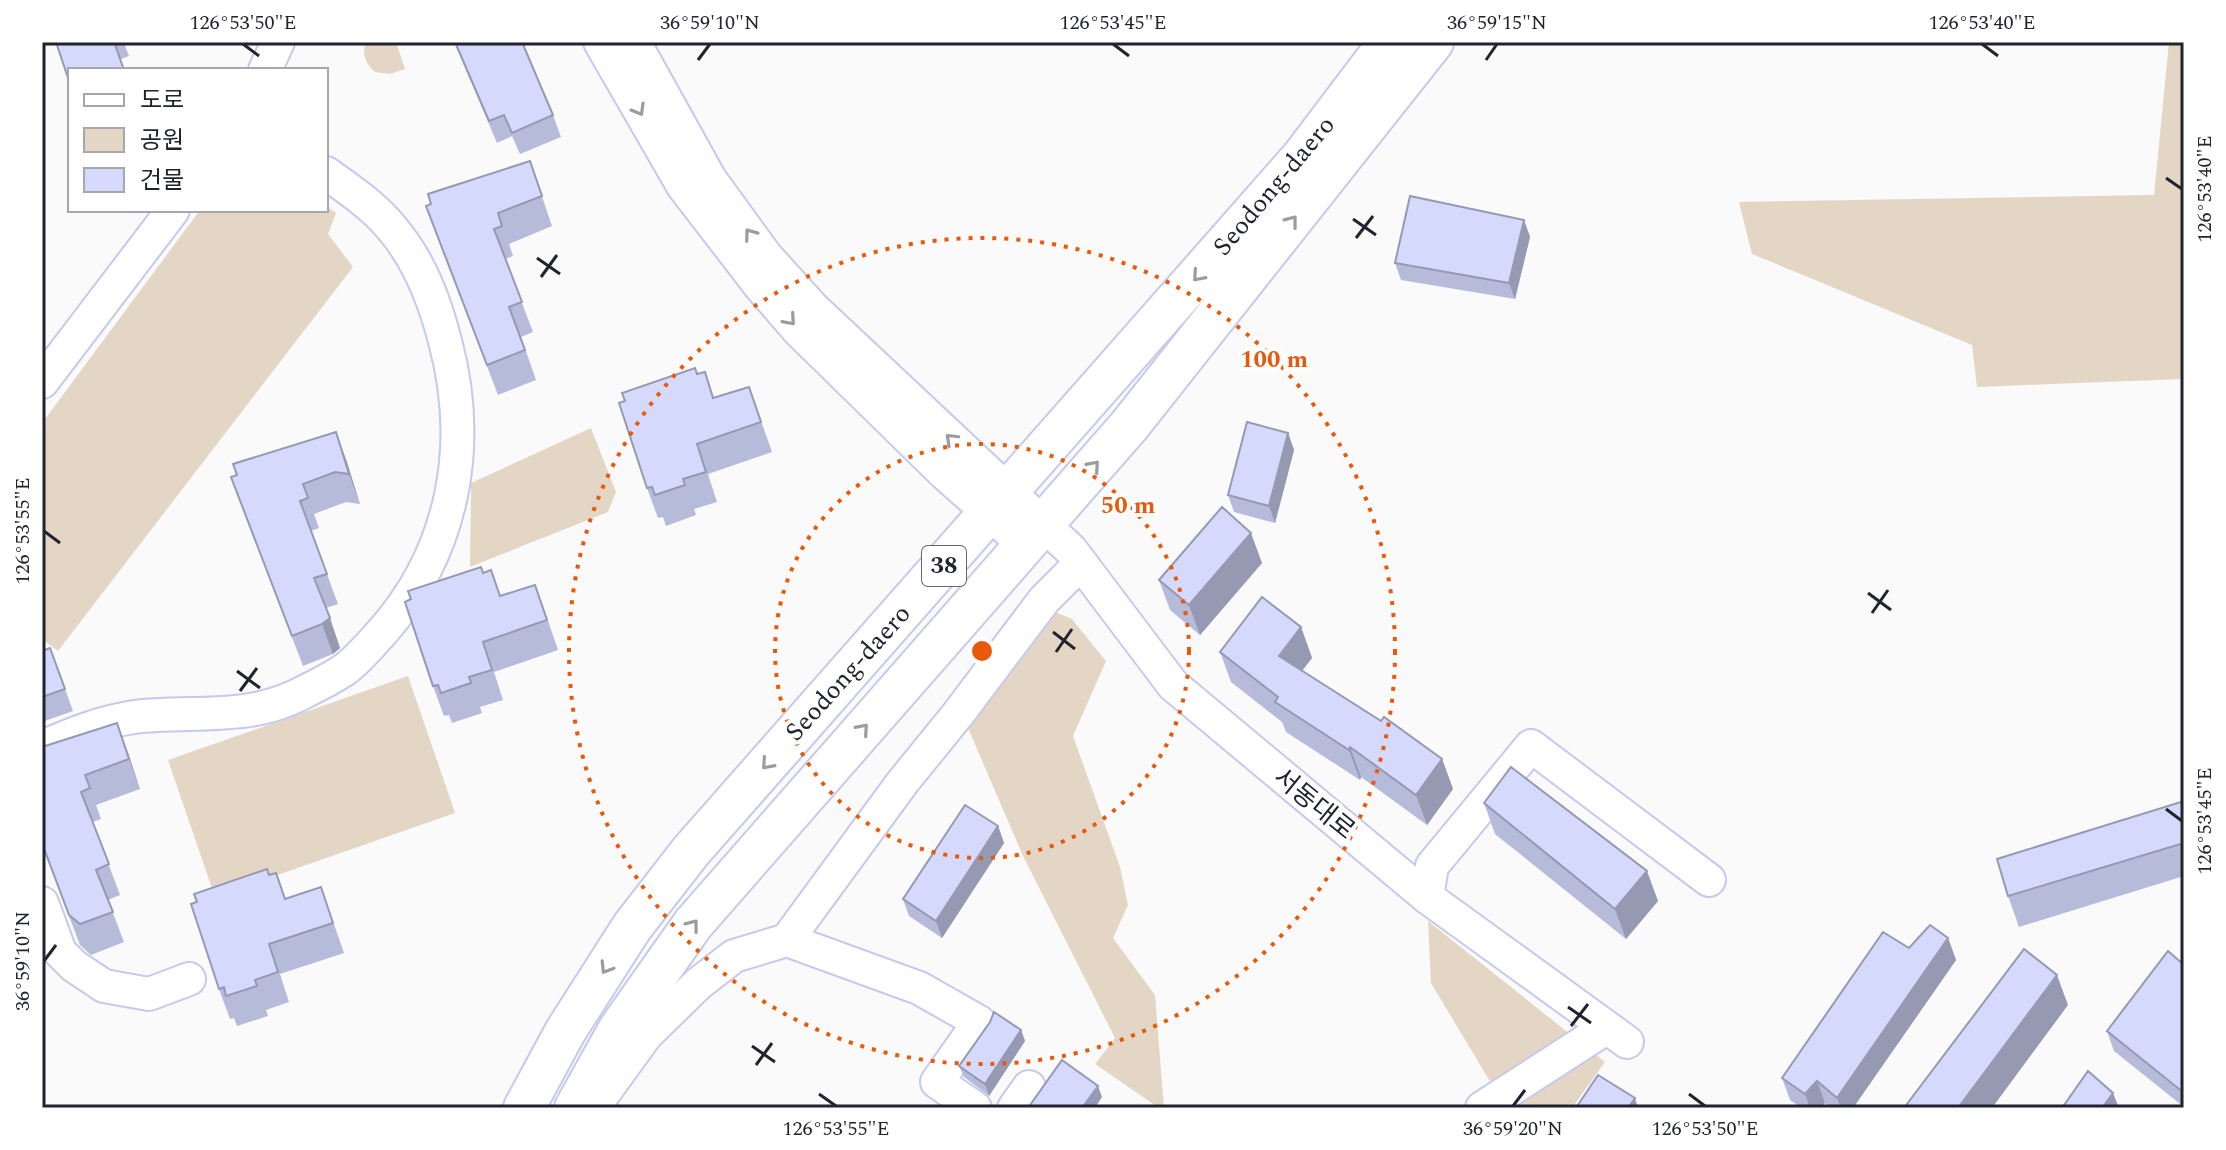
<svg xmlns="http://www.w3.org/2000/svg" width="2226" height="1150" viewBox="0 0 2226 1150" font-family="Spectral,'Noto Sans KR',serif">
  <rect width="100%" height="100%" fill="#fafafa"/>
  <g fill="#e4d6c5">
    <path d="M366 42H396L405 69 390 74 375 72C366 64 361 54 366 42Z"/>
    <path d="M2169 42H2184V379L1977 387 1972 345 1752 254 1739 202 2154 195Z"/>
    <path d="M326 206 336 213 328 234 353 267 58 651 42 639V423L200 210H326Z"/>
    <path d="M591 428 616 492 608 512 470 567 471 483Z"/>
    <path d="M1048 609 1072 619 1106 661 1073 736 1120 867 1128 905 1113 938 1155 995 1164 1108H1159L1095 1064 1115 1038 1023 856 965 721Z"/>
    <path d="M408 676 455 813 215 897 168 760Z"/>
    <path d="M1428 921 1605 1062 1572 1108H1506L1431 983Z"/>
  </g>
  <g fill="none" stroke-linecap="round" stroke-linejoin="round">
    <defs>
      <g id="minor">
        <path d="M600 42 683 186 760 286 798 330 944 473 1025 545"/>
        <path d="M634 42 710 179 766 256 814 309 1071 550 1173 685 1427 897 1627 1042"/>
        <path d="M265 70 278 42"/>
        <path d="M42 382 173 210"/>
        <path d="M42 747C72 734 101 722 134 717 189 710 244 721 296 696 312 688 329 680 344 670 358 660 371 644 383 631 454 550 473 445 445 341 435 302 421 264 395 232 377 208 350 190 326 173"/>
        <path d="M1427 897 1432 866 1531 746 1709 880"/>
        <path d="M42 903 60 952 74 966 104 986 149 994 189 979"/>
        <path d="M787 940 919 988 979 1022 937 1082 975 1108"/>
        <path d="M593 1108 646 1035 698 984 734 956 787 940 902 783 958 714 1044 600 1080 564"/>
        <path d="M1014 1108 1029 1087"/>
        <path d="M1482 1108 1606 1028"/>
      </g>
      <g id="major">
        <path d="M524 1108 565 1032 632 927 691 851 1302 157 1389 42"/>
        <path d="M575 1108 619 1029 693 924 1129 426 1433 42"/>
      </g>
    </defs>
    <use href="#minor" stroke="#c5caec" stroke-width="36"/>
    <use href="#major" stroke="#c5caec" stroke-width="44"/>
    <use href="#minor" stroke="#fff" stroke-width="32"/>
    <use href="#major" stroke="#fff" stroke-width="40"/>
  </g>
  <g fill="#b7bbda">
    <path d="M56 42H128L124 43 129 56 121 59Z"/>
    <path d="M454 42H522L553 115 561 137 520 154 512 136 497 143Z"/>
    <path d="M530 161 552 226 509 244 513 256 505 259 533 332 521 337 536 380 498 395 437 236 431 204Z"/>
    <path d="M1524 220 1530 237 1515 299 1401 280 1395 263Z"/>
    <path d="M705 372 714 398 749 387 772 452 708 474 717 502 694 509 696 515 666 526 663 517 658 518 647 488 698 374Z"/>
    <path d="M336 432 360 504 346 502 314 514 319 528 311 531 338 604 326 608 340 648 333 654 303 666 242 507Z"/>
    <path d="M1288 433 1294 450 1275 523 1234 512 1228 495Z"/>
    <path d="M1262 563 1200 635 1170 610 1159 580Z"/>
    <path d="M483 572 500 596 546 615 558 650 494 672 503 700 480 707 482 713 452 723 449 715 444 716 433 686Z"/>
    <path d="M1301 627 1312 658 1302 671 1442 759 1453 789 1427 825 1361 777 1360 780 1286 732 1282 722 1231 682 1220 652Z"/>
    <path d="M50 648 73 711 42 722V651Z"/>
    <path d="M42 747 128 753 140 789 96 805 101 819 93 822 120 895 108 900 124 942 91 955 80 945 42 845Z"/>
    <path d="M2184 801V876L2019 927 2008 896Z"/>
    <path d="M1484 803 1658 901 1626 939 1495 834Z"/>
    <path d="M998 826 1004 843 942 938 909 916 903 899Z"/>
    <path d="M269 875 286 899 321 887 344 953 280 974 289 1002 266 1010 268 1016 237 1026 234 1018 230 1019 219 989Z"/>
    <path d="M1948 938 1956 960 1853 1108H1831L1825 1103 1820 1108H1802L1790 1100 1782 1078 1909 948Z"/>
    <path d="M2184 965V1107L2114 1051 2107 1031Z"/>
    <path d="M1021 1030 1025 1041 989 1096 964 1077 959 1066Z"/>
  </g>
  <g fill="#9599b1">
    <path d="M1524 220 1530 237 1515 299 1509 283Z"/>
    <path d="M336 432 347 462 360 504 349 474Z"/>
    <path d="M1288 433 1294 450 1275 523 1269 506Z"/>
    <path d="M1251 533 1262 563 1200 635 1189 605Z"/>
    <path d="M330 618 340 648 333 654 322 624Z"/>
    <path d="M1301 627 1312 658 1290 686 1279 656Z"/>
    <path d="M117 723 128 753 140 789 129 759Z"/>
    <path d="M1350 747 1361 777 1360 780 1349 750Z"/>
    <path d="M1442 759 1453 789 1427 825 1416 795Z"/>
    <path d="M998 826 1004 843 942 938 936 921Z"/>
    <path d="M1647 871 1658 901 1626 939 1615 909Z"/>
    <path d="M1948 938 1956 960 1853 1108H1841L1837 1098Z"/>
    <path d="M2057 975 2068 1005 1992 1108H1958Z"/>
    <path d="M1021 1030 1025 1041 989 1096 985 1084Z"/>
    <path d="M1817 1081 1825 1103 1820 1108H1810L1805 1094Z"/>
    <path d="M1098 1086 1102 1097 1095 1108H1082Z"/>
    <path d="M2113 1093 2119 1108H2102Z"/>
    <path d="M1635 1098 1638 1108H1628Z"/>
  </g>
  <g fill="#d5dafd" stroke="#9599b1" stroke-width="2">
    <path d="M56 42H114L124 70H70V84Z"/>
    <path d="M455 42H522L553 115 512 133 504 115 489 121Z"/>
    <path d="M530 161 542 196 498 213 502 226 494 229 522 302 509 307 525 350 487 365 426 206 431 204 428 194Z"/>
    <path d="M1410 196 1524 220 1509 283 1395 263Z"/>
    <path d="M695 368 697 374 705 372 713 398 749 387 761 422 697 444 706 472 683 479 685 485 655 495 652 487 647 488 619 403 625 401 622 393Z"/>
    <path d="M1247 422 1288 433 1269 506 1228 495Z"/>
    <path d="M336 432 349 474 335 472 303 484 308 498 300 501 327 574 314 578 330 618 322 624 292 636 231 477 237 475 233 464Z"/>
    <path d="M1222 507 1251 533 1189 605 1159 580Z"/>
    <path d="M481 567 483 573 491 570 500 596 535 585 547 620 483 642 492 670 469 677 471 683 441 693 438 685 433 686 405 602 411 599 408 591Z"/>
    <path d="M1262 597 1301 627 1279 656 1381 721 1384 717 1442 759 1416 795 1350 747 1349 750 1275 702 1278 697 1220 652Z"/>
    <path d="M50 648 65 689 42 697V651Z"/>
    <path d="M117 723 129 759 85 775 90 788 81 792 109 864 96 870 113 912 80 924 69 915 42 843V747Z"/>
    <path d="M1511 767 1647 871 1615 909 1484 803Z"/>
    <path d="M2184 801V843L2008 896 1997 859Z"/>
    <path d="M965 805 998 826 936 921 903 899Z"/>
    <path d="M267 869 269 875 276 873 285 899 321 887 333 923 269 944 278 972 255 980 257 986 226 996 224 987 219 989 191 904 197 902 194 894Z"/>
    <path d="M1930 925 1948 938 1837 1098 1817 1081 1805 1094 1782 1078 1883 932 1909 948Z"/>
    <path d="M2024 949 2057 975 1958 1108H1904Z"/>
    <path d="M2168 951 2184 965V1093L2107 1031Z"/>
    <path d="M994 1012 1021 1030 985 1084 959 1066 990 1022Z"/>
    <path d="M1062 1060 1098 1086 1082 1108H1028Z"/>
    <path d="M2088 1071 2113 1093 2102 1108H2062Z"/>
    <path d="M1598 1075 1635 1098 1628 1108H1576Z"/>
  </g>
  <defs><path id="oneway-chevron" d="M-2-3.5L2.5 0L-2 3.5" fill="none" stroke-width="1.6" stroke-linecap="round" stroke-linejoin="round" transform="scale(2)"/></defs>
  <g stroke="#9b9ca1">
    <use href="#oneway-chevron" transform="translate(639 110) rotate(60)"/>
    <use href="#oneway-chevron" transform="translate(1292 221) rotate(-52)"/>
    <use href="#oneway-chevron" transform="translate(750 234) rotate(-126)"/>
    <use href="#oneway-chevron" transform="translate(1198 276) rotate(131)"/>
    <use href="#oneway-chevron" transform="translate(790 320) rotate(49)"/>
    <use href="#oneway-chevron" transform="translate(951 439) rotate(-136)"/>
    <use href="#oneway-chevron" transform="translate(1094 466) rotate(-49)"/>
    <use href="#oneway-chevron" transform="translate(863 729) rotate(-49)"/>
    <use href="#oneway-chevron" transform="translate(767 764) rotate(131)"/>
    <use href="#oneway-chevron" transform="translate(693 925) rotate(-52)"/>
    <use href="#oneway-chevron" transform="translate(606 968) rotate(122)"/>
  </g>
  <path fill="none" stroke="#21232f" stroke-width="3" d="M243 44 259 56M1113 44 1129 56M1982 44 1998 56M698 60 710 44M1486 60 1497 44M2166 178 2182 189M1353 219 1376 235M1356 238 1373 216M537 258 560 274M541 277 557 255M44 531 60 543M1868 593 1891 610M1872 613 1888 590M1053 632 1075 649M1056 652 1072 629M237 671 260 688M240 691 257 668M2166 809 2182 821M44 961 56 945M1568 1007 1591 1023M1571 1026 1588 1004M752 1046 775 1062M756 1065 772 1043M819 1094 836 1106M1689 1094 1705 1106M1513 1106 1525 1090"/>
  <g fill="none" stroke="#e8590c" stroke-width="4" stroke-dasharray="4 8">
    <circle cx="982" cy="651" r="207"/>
    <circle cx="982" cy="651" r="413"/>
  </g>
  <g text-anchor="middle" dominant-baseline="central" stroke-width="8" stroke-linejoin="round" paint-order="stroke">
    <rect fill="#fff" stroke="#64656d" stroke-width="2" x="922" y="546" width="44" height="40" rx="6"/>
    <g font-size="24" font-weight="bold" fill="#21232f">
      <text x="944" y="566">38</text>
    </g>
    <g font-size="26" fill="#21232f" stroke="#fff">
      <text transform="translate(1274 186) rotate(-50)">Seodong-daero</text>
      <text transform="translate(848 673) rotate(-48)">Seodong-daero</text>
      <text transform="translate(1314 804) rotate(39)">서동대로</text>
    </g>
  </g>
  <circle cx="982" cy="651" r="12" fill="#e8590c" stroke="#fff" stroke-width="4"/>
  <g font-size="24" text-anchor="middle" font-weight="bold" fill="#e8590c" stroke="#fff" stroke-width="8" stroke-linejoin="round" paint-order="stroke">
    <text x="1274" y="367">100 m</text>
    <text x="1128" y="513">50 m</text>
  </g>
  <rect width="2226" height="1150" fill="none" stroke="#ffffff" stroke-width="88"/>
  <rect x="68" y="68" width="260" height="144" fill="#ffffff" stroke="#a6a7ac" stroke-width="2"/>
  <rect x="84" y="94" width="40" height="12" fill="#ffffff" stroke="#a6a7ac" stroke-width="2"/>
  <text x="140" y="108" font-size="24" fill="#21232f">도로</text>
  <rect x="84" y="128" width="40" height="24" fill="#e4d6c5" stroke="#a6a7ac" stroke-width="2"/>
  <text x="140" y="148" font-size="24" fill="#21232f">공원</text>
  <rect x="84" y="168" width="40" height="24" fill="#d5dafd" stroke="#a6a7ac" stroke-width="2"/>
  <text x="140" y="188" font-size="24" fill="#21232f">건물</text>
  <rect x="44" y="44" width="2138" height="1062" fill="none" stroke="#21232f" stroke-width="3"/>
  <g font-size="20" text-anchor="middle" fill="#21232f">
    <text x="243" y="29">126°53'50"E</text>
    <text x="710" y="29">36°59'10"N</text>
    <text x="1113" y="29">126°53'45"E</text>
    <text x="1497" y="29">36°59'15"N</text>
    <text x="1982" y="29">126°53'40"E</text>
    <text transform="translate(2204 189) rotate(-90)" y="7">126°53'40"E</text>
    <text transform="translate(22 531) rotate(-90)" y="7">126°53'55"E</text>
    <text transform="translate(2204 821) rotate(-90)" y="7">126°53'45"E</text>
    <text transform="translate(22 961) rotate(-90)" y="7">36°59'10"N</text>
    <text x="836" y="1135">126°53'55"E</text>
    <text x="1513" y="1135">36°59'20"N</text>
    <text x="1705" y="1135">126°53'50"E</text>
  </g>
</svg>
